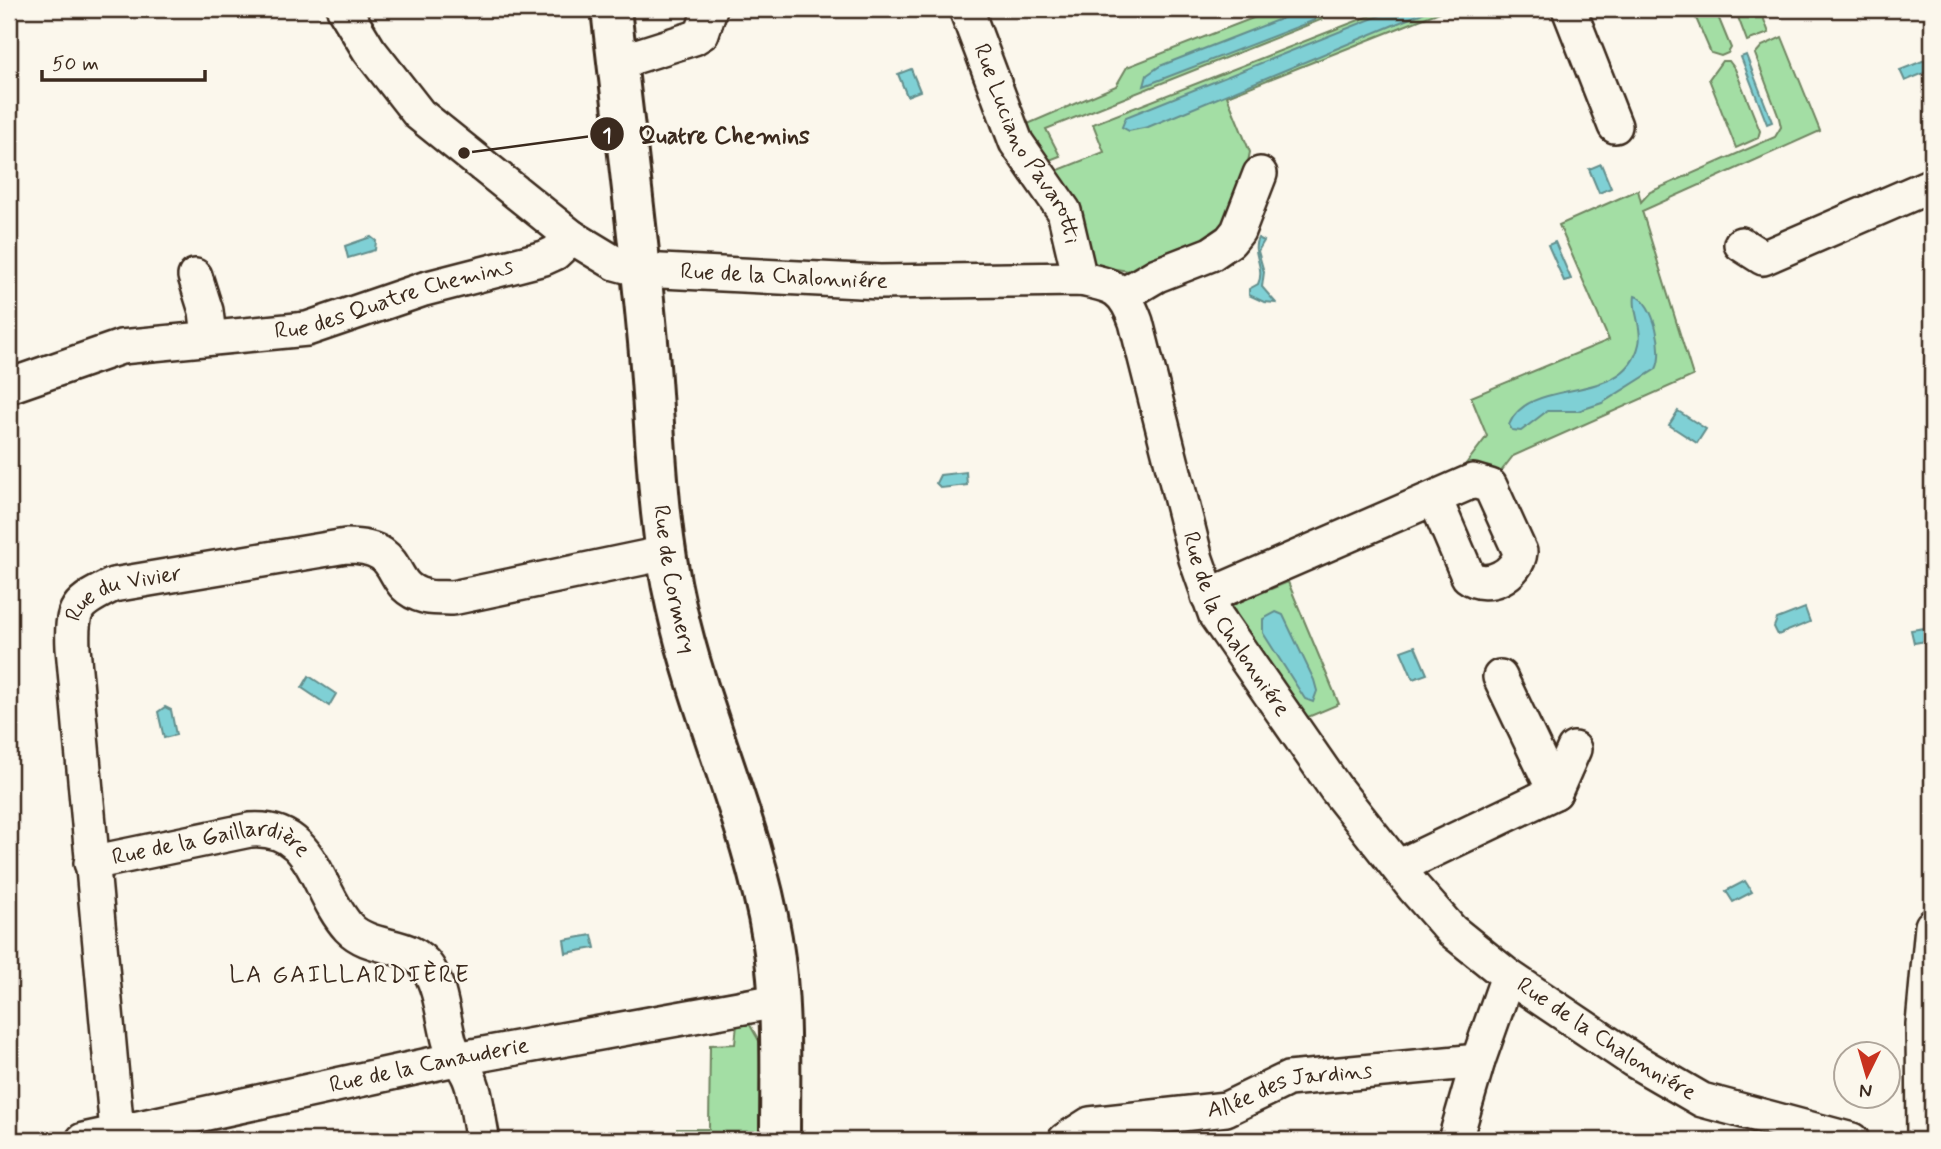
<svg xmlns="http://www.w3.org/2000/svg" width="1941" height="1149" viewBox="0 0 1941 1149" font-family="Mynerve,sans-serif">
  <rect width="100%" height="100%" fill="#fbf7ec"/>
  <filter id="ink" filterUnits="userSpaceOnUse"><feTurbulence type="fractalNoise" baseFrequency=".0143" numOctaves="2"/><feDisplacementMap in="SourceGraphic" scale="14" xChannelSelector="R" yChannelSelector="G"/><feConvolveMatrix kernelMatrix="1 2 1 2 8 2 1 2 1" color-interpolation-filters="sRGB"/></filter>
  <g filter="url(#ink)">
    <g fill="#a3dea4" stroke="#6f8461" stroke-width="2">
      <path d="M1276 9H1319L1323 19 1046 129 1060 156 1042 163 1023 126 1116 86 1127 67Z"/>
      <path d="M1387 9H1447L1227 96 1250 152 1243 186 1224 234 1143 273 1095 266 1051 173 1104 152 1093 124Z"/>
      <path d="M1692 9H1715L1731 48 1728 53 1721 56 1711 53Z"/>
      <path d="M1735 9H1760L1769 33 1747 41Z"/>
      <path d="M1782 37 1820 131 1642 211 1693 376 1513 456 1495 479 1465 465 1487 436 1471 397 1609 340 1559 225 1638 190 1641 202 1650 192 1775 137 1781 127 1779 118 1755 54 1762 46Z"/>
      <path d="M1722 61H1729L1735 69 1760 131 1758 138 1736 148 1709 79Z"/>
      <path d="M1288 582 1339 704 1301 720 1246 634 1232 605Z"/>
      <path d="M737 1024 750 1025 762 1046 764 1140H677V1129H709L710 1045 735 1044Z"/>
    </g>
    <g fill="#7fd0d5" stroke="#648e8c" stroke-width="2">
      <path d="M1306 9H1315V20L1144 86 1147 75 1160 66Z"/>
      <path d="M1396 9H1432L1148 127 1129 131 1122 127 1126 117Z"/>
      <path d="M1746 55 1772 122 1767 124 1741 57Z"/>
      <path d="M1925 60 1929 71 1905 81 1900 70Z"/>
      <path d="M911 69 920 91 907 96 898 74Z"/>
      <path d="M1601 164 1611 188 1599 193 1589 169Z"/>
      <path d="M371 237 376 241 375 250 348 258 345 246Z"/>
      <path d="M1258 238 1264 241 1258 251 1264 272 1262 287 1276 303 1264 302 1249 295V289L1258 284C1266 268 1250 251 1258 238Z"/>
      <path d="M1555 242 1571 279 1564 281 1548 245Z"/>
      <path d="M1635 296C1654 301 1665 353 1656 369L1602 403 1578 411H1547L1521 431 1512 430 1509 425C1529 374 1625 408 1639 344 1643 328 1632 311 1635 296Z"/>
      <path d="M1678 411 1706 429 1697 443 1669 425Z"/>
      <path d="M966 472 967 485 941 488 936 483 940 475Z"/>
      <path d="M1805 608 1810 622 1778 635 1774 627 1777 619Z"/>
      <path d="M1276 612 1283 615 1314 680 1317 691 1313 702 1305 699 1263 633V619Z"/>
      <path d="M1932 627V640L1914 643 1911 630Z"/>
      <path d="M1415 646 1427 674 1413 679 1401 651Z"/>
      <path d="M309 676 336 694 329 706 302 688Z"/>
      <path d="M165 707 171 710 176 735 164 738 158 712Z"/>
      <path d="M1745 881 1752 892 1733 902 1726 891Z"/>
      <path d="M592 935 595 948 566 953 564 940Z"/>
    </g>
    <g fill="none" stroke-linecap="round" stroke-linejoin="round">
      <defs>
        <g id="minor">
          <path id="s1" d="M344 9 369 50 419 114 572 237 615 263 641 270 880 282 1080 279C1113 285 1124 288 1136 322L1196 559 1216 616 1336 789 1414 888 1451 930 1508 976 1633 1060 1702 1100 1852 1140"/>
          <path id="s2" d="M966 9 1016 142 1064 211 1080 279"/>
          <path d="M1569 9 1615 126"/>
          <path d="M617 59 634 57 694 38 702 33 710 9"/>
          <path d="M1741 244 1763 258 1932 185"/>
          <path d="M195 276 206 311 209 336"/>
          <path d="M1123 295 1157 275 1211 254 1230 241 1238 231 1260 174"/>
          <path id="s3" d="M9 386 121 347 307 329 424 289 544 258 555 253 572 237"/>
          <path d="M1208 596 1473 481 1490 486 1520 552C1518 574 1487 591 1468 576L1435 499"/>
          <path d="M1500 677 1555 792"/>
          <path id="s4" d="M91 863 250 830C315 825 315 891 349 928 371 951 411 941 428 968 441 989 443 1017 449 1040 452 1053 461 1061 467 1073 477 1091 478 1120 483 1140"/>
          <path d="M1398 867 1555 792 1574 749"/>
          <path id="s5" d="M117 1132 73 648C71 607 76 603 113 585L346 546C408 546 384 586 424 596 432 599 443 597 452 598L666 553"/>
          <path id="s6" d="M83 1140 456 1059 777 1001"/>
          <path id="s7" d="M1065 1140 1090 1124 1226 1109 1288 1079 1478 1061"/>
          <path d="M1455 1140 1478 1061 1508 976"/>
          <path d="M1924 1140 1923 1024 1932 926"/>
        </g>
        <g id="major">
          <path id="s8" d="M611 9C624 124 639 238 649 353 656 437 657 524 676 606 701 719 753 824 772 938 783 1004 780 1074 780 1140"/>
        </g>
      </defs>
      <use href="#minor" stroke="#3b2a1e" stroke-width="38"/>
      <use href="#major" stroke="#3b2a1e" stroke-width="44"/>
      <use href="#minor" stroke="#fbf7ec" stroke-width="33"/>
      <use href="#major" stroke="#fbf7ec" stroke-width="38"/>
    </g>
  </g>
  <g text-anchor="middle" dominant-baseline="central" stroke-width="5" stroke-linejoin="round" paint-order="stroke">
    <g font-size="23" fill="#3b2a1e" stroke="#fbf7ec">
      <text stroke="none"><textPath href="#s2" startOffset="149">Rue Luciano Pavarotti</textPath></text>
      <text stroke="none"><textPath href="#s1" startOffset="546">Rue de la Chalonniére</textPath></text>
      <text stroke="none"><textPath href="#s3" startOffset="397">Rue des Quatre Chemins</textPath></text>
      <text stroke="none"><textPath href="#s8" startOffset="574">Rue de Cormery</textPath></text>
      <text stroke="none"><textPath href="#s5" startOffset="576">Rue du Vivier</textPath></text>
      <text stroke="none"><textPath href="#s1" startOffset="1239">Rue de la Chalonniére</textPath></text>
      <text stroke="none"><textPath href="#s4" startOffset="124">Rue de la Gaillardière</textPath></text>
      <text stroke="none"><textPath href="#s1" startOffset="1806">Rue de la Chalonniére</textPath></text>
      <text stroke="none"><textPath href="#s6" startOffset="354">Rue de la Canauderie</textPath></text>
      <text stroke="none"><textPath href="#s7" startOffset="234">Allée des Jardins</textPath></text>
    </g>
    <g font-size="24" letter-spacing="2" fill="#3b2a1e" stroke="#fbf7ec">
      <text x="350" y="975">LA GAILLARDIÈRE</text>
    </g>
  </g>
  <path fill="none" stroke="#3b2a1e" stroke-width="2.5" d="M464 153L607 134"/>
  <g fill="#3b2a1e" stroke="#fbf7ec" stroke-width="2.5">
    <circle cx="464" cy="153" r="7"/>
    <circle cx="607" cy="134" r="18"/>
  </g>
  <g font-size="21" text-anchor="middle" font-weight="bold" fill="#fff">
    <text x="607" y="142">1</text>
  </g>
  <g font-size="24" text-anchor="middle" font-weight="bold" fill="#3b2a1e" stroke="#fbf7ec" stroke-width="5" stroke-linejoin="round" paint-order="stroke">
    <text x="724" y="143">Quatre Chemins</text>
  </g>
  <rect width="1941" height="1149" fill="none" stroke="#fbf7ec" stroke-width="35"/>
  <rect x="18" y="18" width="1906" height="1114" fill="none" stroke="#3b2a1e" stroke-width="2.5" filter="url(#ink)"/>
  <g transform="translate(1867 1075) rotate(185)"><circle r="33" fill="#fbf7ec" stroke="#aea59a" stroke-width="2"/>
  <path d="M0-5L12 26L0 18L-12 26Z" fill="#c8321e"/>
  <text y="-10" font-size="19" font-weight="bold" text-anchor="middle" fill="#3b2a1e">N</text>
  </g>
  <path d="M42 70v10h163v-10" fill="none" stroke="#3b2a1e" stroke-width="3.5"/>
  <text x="52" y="70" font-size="21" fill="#3b2a1e" stroke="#fbf7ec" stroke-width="5" paint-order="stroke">50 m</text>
</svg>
